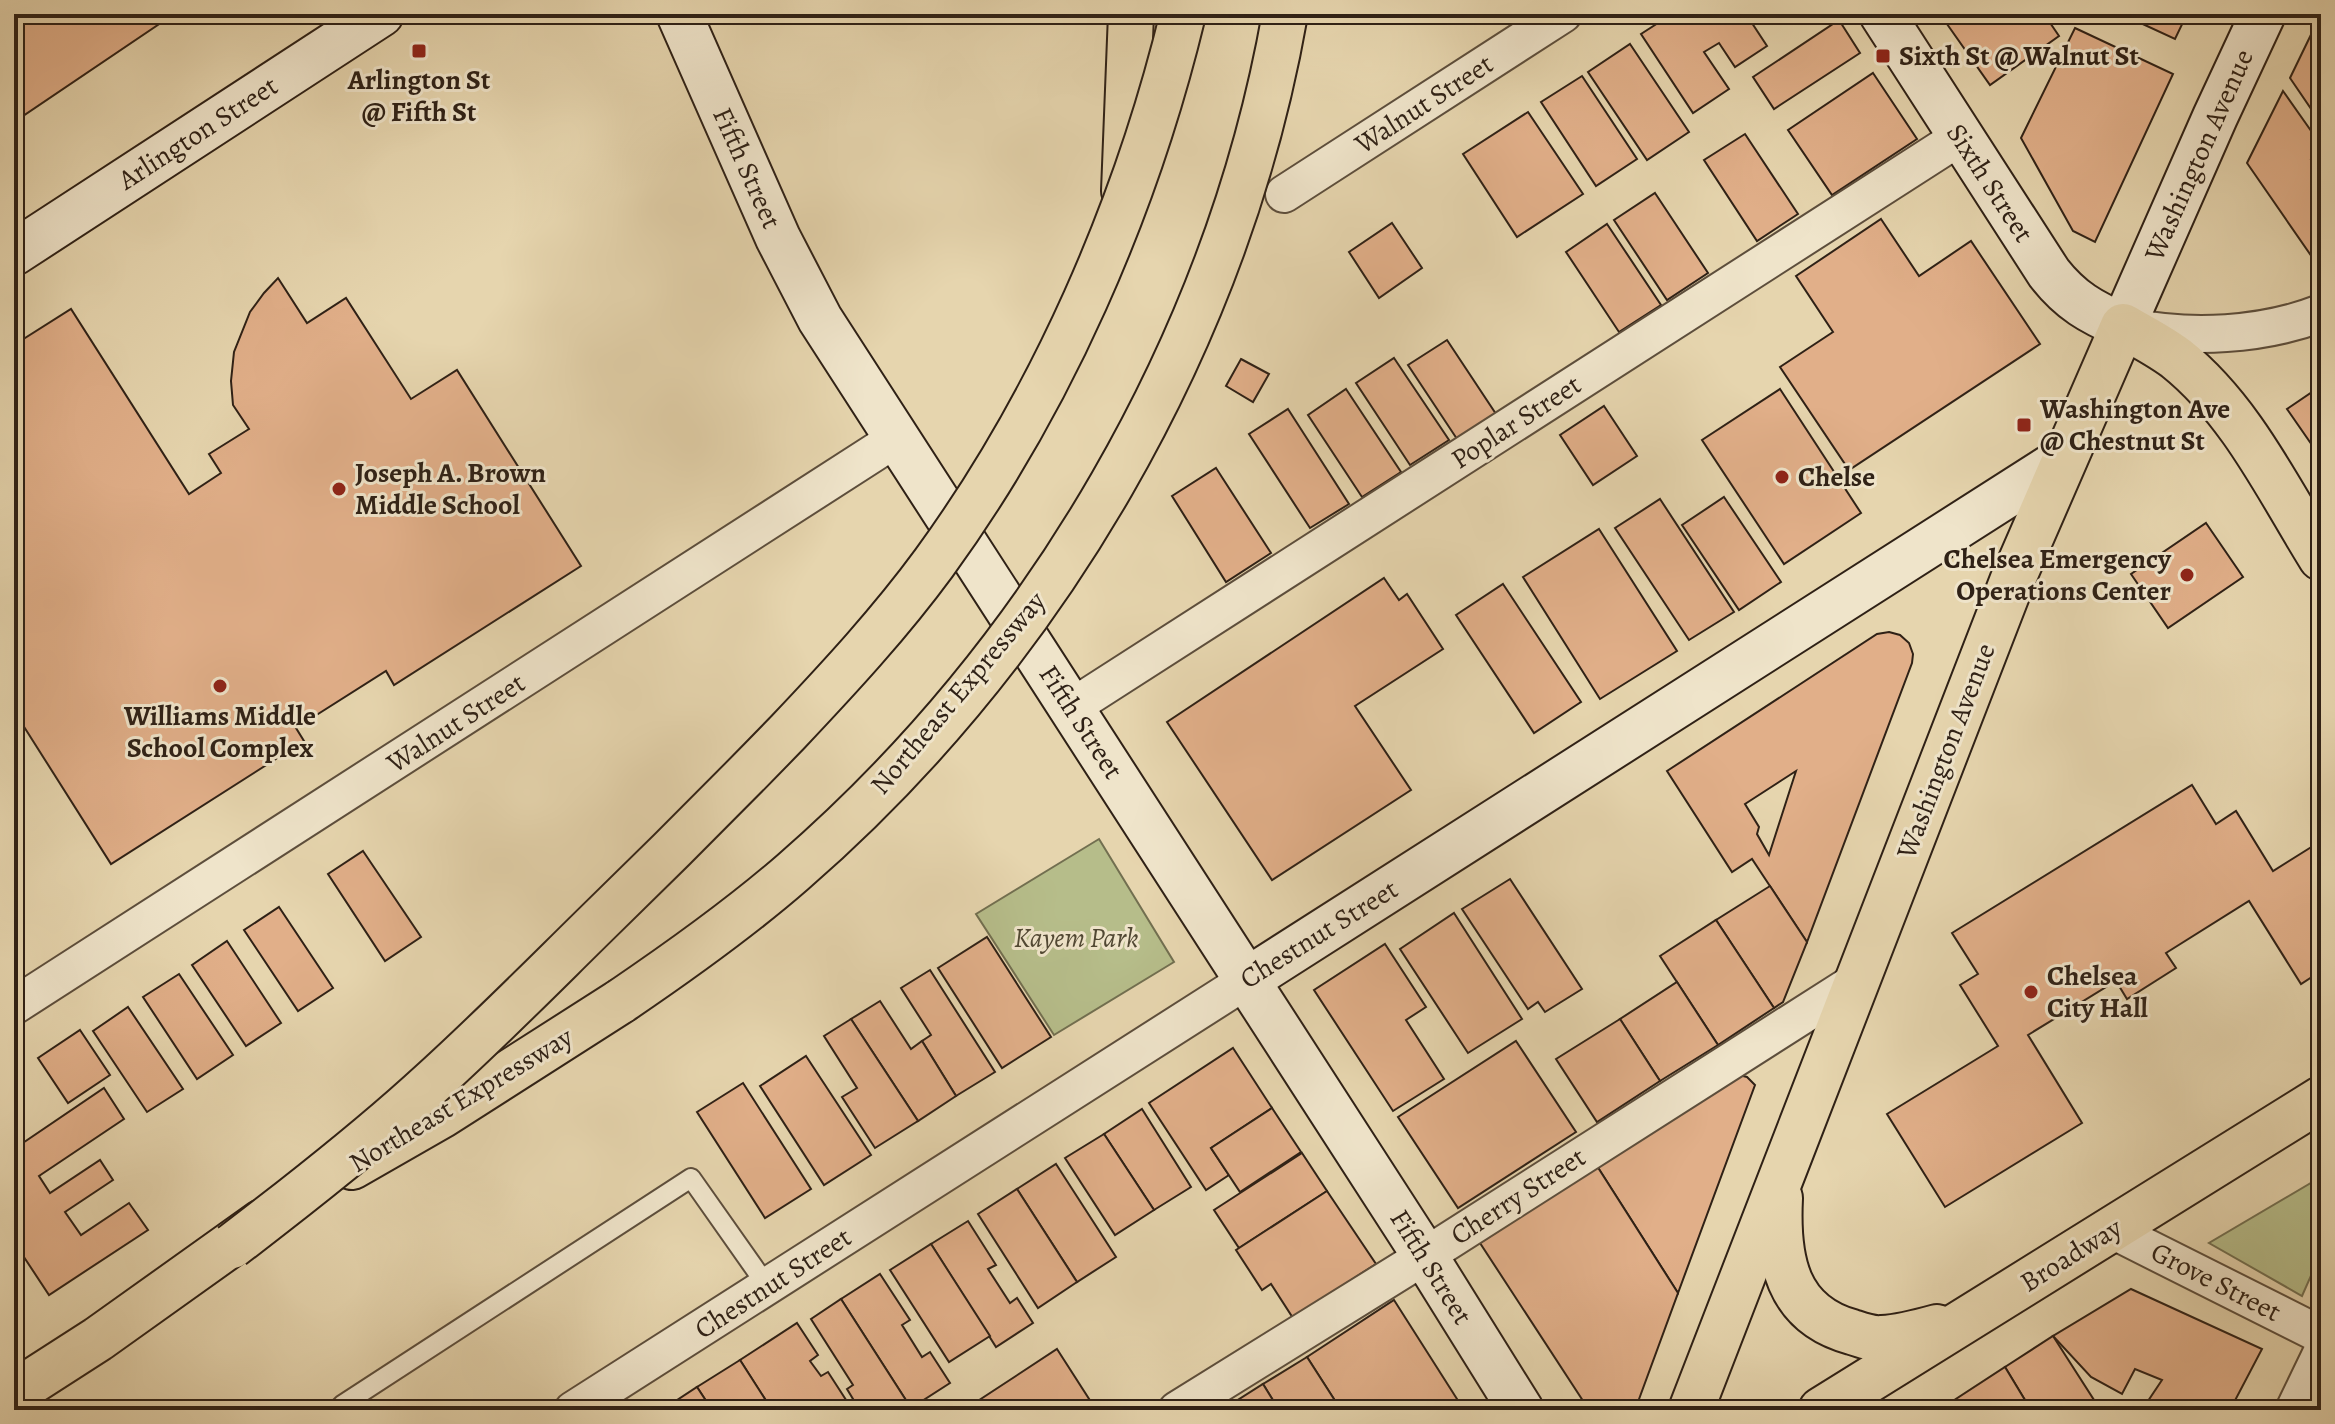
<svg xmlns="http://www.w3.org/2000/svg" width="2335" height="1424" viewBox="0 0 2335 1424" font-family="Alegreya,serif">
  <rect width="100%" height="100%" fill="#e6d5ae"/>
  <filter id="stains"><feTurbulence type="fractalNoise" baseFrequency=".0025" numOctaves="4"/><feColorMatrix values="0 0 0 0 .2 0 0 0 0 .09 0 0 0 0 .02 0 0 0 .5 -.17"/></filter>
  <radialGradient id="worn" r=".72"><stop offset=".6" stop-color="#630" stop-opacity="0"/><stop offset="1" stop-color="#630" stop-opacity=".3"/></radialGradient>
  <g fill="#b6bd8a" stroke="#726f50" stroke-width="2">
    <path d="M1099 839 1174 962 1054 1035 976 914Z"/>
    <path d="M2321 1177V1253L2302 1296 2209 1243Z"/>
  </g>
  <g fill="#e1af89" stroke="#2f2116" stroke-width="2" fill-rule="evenodd">
    <path d="M14 14H174L14 122Z"/>
    <path d="M1672 14H1746L1767 46 1735 67 1719 43 1704 52 1729 89 1693 113 1641 34Z"/>
    <path d="M1961 14H2044L2059 36 1990 85 1947 24Z"/>
    <path d="M2121 14H2187L2175 39Z"/>
    <path d="M2321 14V117L2318 119 2290 78Z"/>
    <path d="M1839 20 1860 53 1774 109 1753 77Z"/>
    <path d="M2075 28 2173 74 2095 242 2073 231 2021 138Z"/>
    <path d="M1630 44 1689 132 1647 160 1588 72Z"/>
    <path d="M1873 73 1917 139 1832 195 1788 130Z"/>
    <path d="M1582 76 1637 159 1596 186 1541 102Z"/>
    <path d="M2283 91 2321 145V153L2311 160 2321 175V270L2247 163Z"/>
    <path d="M1528 112 1583 194 1517 237 1463 154Z"/>
    <path d="M1745 134 1798 214 1757 241 1704 160Z"/>
    <path d="M1655 193 1708 273 1667 300 1614 220Z"/>
    <path d="M1881 219 1919 276 1971 241 2040 344 1849 470 1780 367 1833 332 1796 276Z"/>
    <path d="M1392 223 1422 268 1379 298 1349 252Z"/>
    <path d="M1607 224 1661 305 1619 332 1566 252Z"/>
    <path d="M278 278 307 323 346 298 411 399 457 370 581 566 394 685 386 671 296 728 304 741 111 864 14 711V345L71 309 189 494 221 473 209 454 249 429 233 405 231 381 234 352 250 312 264 293Z"/>
    <path d="M1447 340 1496 414 1457 439 1408 365Z"/>
    <path d="M1394 358 1449 440 1410 465 1356 383Z"/>
    <path d="M1241 359 1269 374 1253 402 1226 386Z"/>
    <path d="M2321 386V458L2287 409Z"/>
    <path d="M1346 389 1401 472 1362 497 1308 415Z"/>
    <path d="M1780 389 1861 513 1784 564 1702 440Z"/>
    <path d="M1604 406 1637 456 1593 485 1560 435Z"/>
    <path d="M1288 409 1349 504 1310 528 1249 434Z"/>
    <path d="M1216 468 1271 553 1226 582 1172 496Z"/>
    <path d="M1724 497 1781 582 1739 610 1682 525Z"/>
    <path d="M1660 499 1734 612 1689 640 1615 528Z"/>
    <path d="M2206 523 2243 577 2168 628 2131 574Z"/>
    <path d="M1599 529 1677 651 1600 699 1523 577Z"/>
    <path d="M1384 578 1399 600 1407 594 1443 649 1355 706 1411 790 1272 880 1167 722Z"/>
    <path d="M1503 584 1581 702 1534 733 1456 615Z"/>
    <path d="M1889 632 1900 635 1909 643 1913 654 1912 663 1807 942 1752 859 1732 872 1667 771 1877 634ZM1796 771 1769 855 1757 834 1759 827 1745 804Z"/>
    <path d="M2192 785 2216 824 2236 811 2273 871 2321 841V971L2301 984 2249 901 2166 953 2176 968 2127 999 2116 981 2028 1035 2082 1123 1945 1207 1887 1114 1998 1046 1960 985 1978 974 1952 933Z"/>
    <path d="M363 851 421 937 385 961 328 874Z"/>
    <path d="M1510 879 1582 989 1545 1012 1538 1002 1528 1009 1462 909Z"/>
    <path d="M1770 886 1807 942 1783 1002 1774 1008 1716 920Z"/>
    <path d="M279 907 333 988 298 1011 244 930Z"/>
    <path d="M1454 913 1522 1019 1468 1053 1400 949Z"/>
    <path d="M1716 920 1774 1008 1718 1045 1660 956Z"/>
    <path d="M987 937 1051 1037 1002 1068 938 968Z"/>
    <path d="M227 941 281 1023 246 1046 192 965Z"/>
    <path d="M1385 944 1426 1007 1406 1020 1444 1079 1393 1111 1314 990Z"/>
    <path d="M930 970 995 1072 956 1096 922 1041 931 1035 901 988Z"/>
    <path d="M179 974 233 1055 197 1079 143 997Z"/>
    <path d="M1677 982 1718 1045 1660 1081 1620 1019Z"/>
    <path d="M880 1001 911 1049 922 1041 956 1096 918 1121 851 1019Z"/>
    <path d="M128 1007 183 1089 147 1112 93 1031Z"/>
    <path d="M851 1019 918 1121 875 1148 842 1097 857 1088 824 1036Z"/>
    <path d="M1620 1019 1660 1081 1597 1122 1556 1059Z"/>
    <path d="M80 1030 110 1075 68 1103 38 1058Z"/>
    <path d="M1516 1041 1576 1132 1458 1208 1398 1117Z"/>
    <path d="M1233 1048 1272 1108 1211 1148 1229 1175 1206 1190 1149 1103Z"/>
    <path d="M806 1056 871 1155 824 1185 760 1086Z"/>
    <path d="M1739 1075 1747 1077 1755 1085 1678 1293 1597 1166Z"/>
    <path d="M743 1083 811 1189 765 1218 697 1112Z"/>
    <path d="M104 1088 124 1119 39 1176 50 1193 100 1160 113 1180 65 1212 81 1235 129 1203 148 1230 49 1295 14 1242V1149Z"/>
    <path d="M1272 1108 1301 1152 1240 1192 1211 1148Z"/>
    <path d="M1142 1109 1191 1187 1154 1210 1104 1134Z"/>
    <path d="M1104 1134 1154 1210 1115 1235 1065 1158Z"/>
    <path d="M1302 1153 1327 1191 1239 1248 1214 1210Z"/>
    <path d="M1056 1164 1116 1257 1077 1282 1017 1189Z"/>
    <path d="M1597 1166 1678 1293 1635 1410H1589L1480 1243Z"/>
    <path d="M1017 1189 1077 1282 1038 1308 978 1214Z"/>
    <path d="M1327 1191 1376 1264 1293 1318 1271 1284 1262 1290 1236 1250Z"/>
    <path d="M968 1221 996 1265 988 1269 1010 1303 1017 1298 1033 1323 996 1347 931 1244Z"/>
    <path d="M931 1244 990 1336 949 1362 890 1270Z"/>
    <path d="M880 1274 910 1320 902 1325 922 1357 930 1352 950 1383 911 1408 841 1299Z"/>
    <path d="M2131 1289 2262 1349 2230 1410H2149L2144 1407 2162 1380 2135 1369 2122 1394 2091 1377 2053 1336Z"/>
    <path d="M841 1299 911 1408 912 1410H853L851 1407 856 1404 847 1389 853 1385 811 1319Z"/>
    <path d="M1394 1300 1464 1410H1341L1307 1357Z"/>
    <path d="M797 1323 818 1355 810 1361 821 1376 828 1372 848 1403 837 1410H772L740 1360Z"/>
    <path d="M2053 1336 2094 1400 2077 1410H2031L2005 1367Z"/>
    <path d="M1057 1349 1091 1402 1078 1410H964Z"/>
    <path d="M1307 1357 1341 1410H1279L1263 1384Z"/>
    <path d="M740 1360 772 1410H712L697 1387Z"/>
    <path d="M2005 1367 2031 1410H1939Z"/>
    <path d="M1263 1384 1279 1410H1222Z"/>
    <path d="M697 1387 712 1410H662Z"/>
  </g>
  <g fill="none" stroke-linecap="round" stroke-linejoin="round">
    <defs>
      <path id="lane" d="M345 1410 342 1405 691 1178 767 1286"/>
      <g id="street">
        <path d="M1284 194 1563 14"/>
        <path d="M2129 327C2191 339 2262 336 2321 313"/>
        <path d="M1072 707 1960 137"/>
        <path d="M14 1006 897 438"/>
        <path d="M2112 1230 2321 1335"/>
        <path d="M573 1410 1247 980"/>
        <path d="M1177 1410 1425 1256 1858 980"/>
        <path d="M2294 1410 2321 1354"/>
      </g>
      <g id="secondary">
        <path d="M679 14 778 238 820 319 1425 1256 1521 1410"/>
        <path d="M1882 14 2049 273C2071 301 2091 312 2123 326L2215 117 2263 14"/>
        <path d="M14 253 381 14"/>
        <path d="M1247 980 2065 458"/>
      </g>
      <g id="primary">
        <path d="M1780 1198C1777 1259 1786 1314 1852 1332 1861 1335 1872 1339 1882 1338 1901 1337 1919 1332 1937 1327"/>
        <path d="M1691 1410 2013 579 2123 326C2141 336 2160 346 2176 358 2241 410 2278 489 2321 558"/>
        <path d="M1821 1410 2321 1099"/>
      </g>
      <g id="highway">
        <path d="M1124 191 1131 14"/>
        <path d="M352 1167 441 1116 621 1001"/>
        <path d="M14 1393 98 1339 262 1222"/>
      </g>
    </defs>
    <use href="#lane" stroke="#5d4e3c" stroke-width="22"/>
    <use href="#street" stroke="#5d4e3c" stroke-width="40"/>
    <use href="#secondary" stroke="#2f2116" stroke-width="48"/>
    <use href="#primary" stroke="#2f2116" stroke-width="48"/>
    <use href="#highway" stroke="#2f2116" stroke-width="48"/>
    <use href="#lane" stroke="#efe4ca" stroke-width="18"/>
    <use href="#street" stroke="#efe4ca" stroke-width="36"/>
    <use href="#secondary" stroke="#efe4ca" stroke-width="44"/>
    <use href="#primary" stroke="#e6d5ae" stroke-width="44"/>
    <use href="#highway" stroke="#e6d5ae" stroke-width="44"/>
    <defs>
      <g id="highway-bridge">
        <path d="M621 1001C680 961 738 920 793 872 1045 653 1227 343 1285 14"/>
        <path d="M232 1246C295 1198 358 1149 418 1095 479 1041 537 982 596 924 661 861 725 797 788 732 839 678 890 623 934 563 1052 401 1136 208 1183 14"/>
      </g>
    </defs>
    <use href="#highway-bridge" stroke="#2f2116" stroke-width="48" stroke-linecap="butt"/>
    <use href="#highway-bridge" stroke="#e6d5ae" stroke-width="44"/>
  </g>
  <g fill="#8f2418" stroke="#efe4ca" stroke-width="3">
    <rect x="411" y="43" width="16" height="16" rx="4"/>
    <rect x="1875" y="48" width="16" height="16" rx="4"/>
    <rect x="2016" y="417" width="16" height="16" rx="4"/>
    <circle cx="1782" cy="477" r="8"/>
    <circle cx="339" cy="489" r="8"/>
    <circle cx="2187" cy="575" r="8"/>
    <circle cx="220" cy="686" r="8"/>
    <circle cx="2031" cy="992" r="8"/>
  </g>
  <g text-anchor="middle" dominant-baseline="central" stroke-width="6" stroke-linejoin="round" paint-order="stroke">
    <g font-size="28" font-weight="bold" fill="#2f2116" stroke="#efe4ca" text-anchor="start">
      <text x="1899" y="56">Sixth St @ Walnut St</text>
      <text x="419" y="80" text-anchor="middle">Arlington St<tspan x="419" dy="32">@ Fifth St</tspan></text>
      <text x="2040" y="409">Washington Ave<tspan x="2040" dy="32">@ Chestnut St</tspan></text>
      <text x="355" y="473">Joseph A. Brown<tspan x="355" dy="32">Middle School</tspan></text>
      <text x="1798" y="477">Chelse</text>
      <text x="2171" y="559" text-anchor="end">Chelsea Emergency<tspan x="2171" dy="32">Operations Center</tspan></text>
      <text x="220" y="716" text-anchor="middle">Williams Middle<tspan x="220" dy="32">School Complex</tspan></text>
      <text x="2047" y="976">Chelsea<tspan x="2047" dy="32">City Hall</tspan></text>
    </g>
    <g font-size="28" fill="#2f2116" stroke="#efe4ca">
      <text transform="translate(1424 104) rotate(-33)">Walnut Street</text>
      <text transform="translate(198 133) rotate(-33)">Arlington Street</text>
      <text transform="translate(2199 155) rotate(-66)">Washington Avenue</text>
      <text transform="translate(747 168) rotate(66)">Fifth Street</text>
      <text transform="translate(1990 183) rotate(57)">Sixth Street</text>
      <text transform="translate(1516 422) rotate(-33)">Poplar Street</text>
      <text transform="translate(958 693) rotate(-50)">Northeast Expressway</text>
      <text transform="translate(1081 722) rotate(57)">Fifth Street</text>
      <text transform="translate(456 723) rotate(-33)">Walnut Street</text>
      <text transform="translate(1946 751) rotate(-69)">Washington Avenue</text>
      <text transform="translate(1319 934) rotate(-32)">Chestnut Street</text>
      <text transform="translate(461 1100) rotate(-31)">Northeast Expressway</text>
      <text transform="translate(1518 1196) rotate(-33)">Cherry Street</text>
      <text transform="translate(2071 1255) rotate(-32)">Broadway</text>
      <text transform="translate(1431 1267) rotate(58)">Fifth Street</text>
      <text transform="translate(2216 1282) rotate(27)">Grove Street</text>
      <text transform="translate(773 1283) rotate(-33)">Chestnut Street</text>
    </g>
    <g font-size="28" font-style="italic" fill="#514833" stroke="#efe4ca">
      <text x="1076" y="938">Kayem Park</text>
    </g>
  </g>
  <rect width="2335" height="1424" fill="none" stroke="#e6d5ae" stroke-width="48"/>
  <rect x="16" y="16" width="2303" height="1392" fill="none" stroke="#2f2116" stroke-width="4"/>
  <rect x="24" y="24" width="2287" height="1376" fill="none" stroke="#2f2116" stroke-width="2"/>
  <rect width="100%" height="100%" filter="url(#stains)"/>
  <rect width="100%" height="100%" fill="url(#worn)"/>
</svg>
